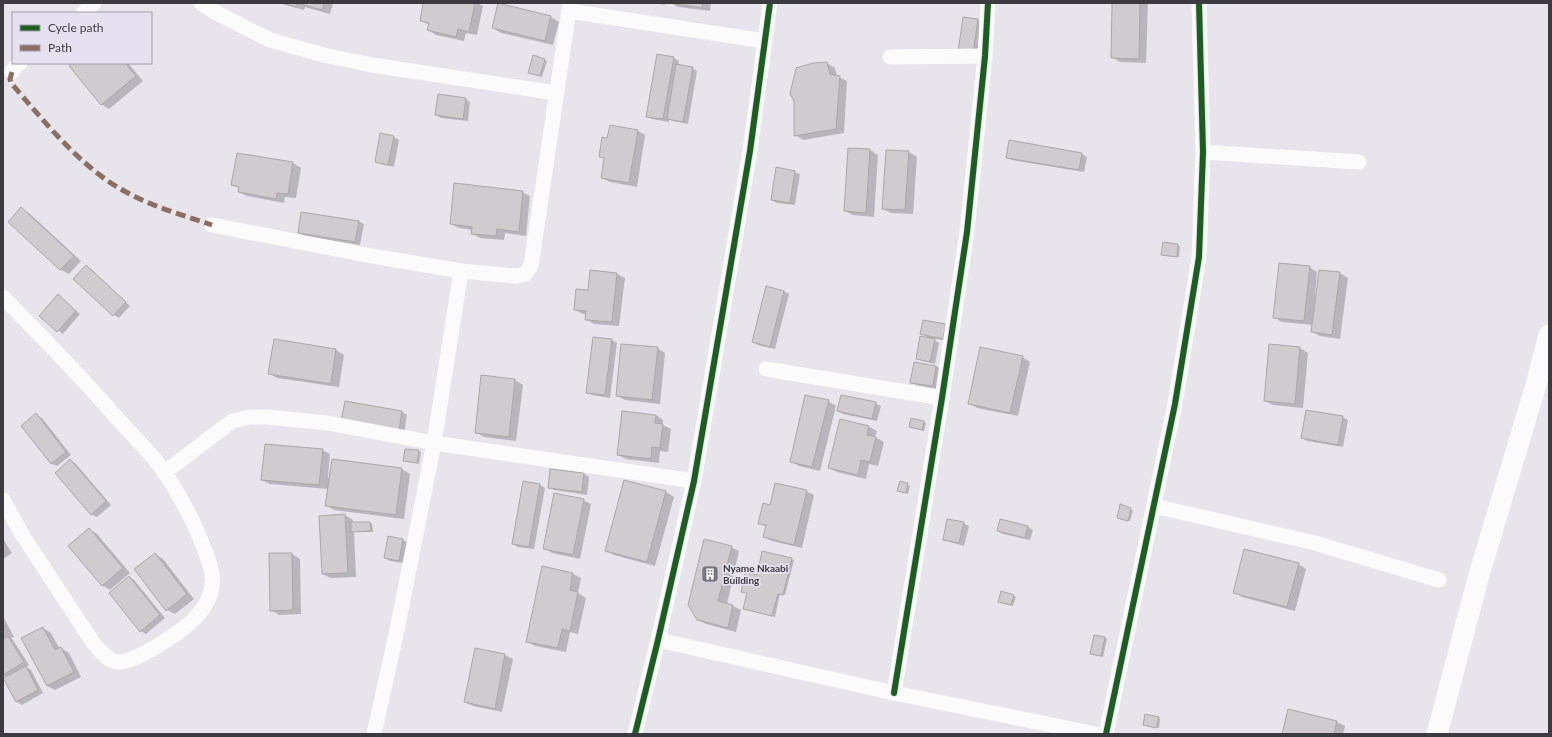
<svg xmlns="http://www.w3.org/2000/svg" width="1552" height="737" viewBox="0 0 1552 737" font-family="Lato,sans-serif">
  <rect width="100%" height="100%" fill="#e7e4ec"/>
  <g fill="#0003">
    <path d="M279 3H333L330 14 305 7 304 10Z"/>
    <path d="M424 3H477L483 6 477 35 466 33 464 41 436 35 428 30 429 25 421 20Z"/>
    <path d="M654 3H666L665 5Z"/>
    <path d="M671 3H711L710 11 678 7Z"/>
    <path d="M1113 3H1148L1146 63 1120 62 1112 57Z"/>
    <path d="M499 4 551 17 559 22 553 45 501 33 493 28Z"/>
    <path d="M964 18 978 20 983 23 978 57 964 54Z"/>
    <path d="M658 55 674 58 679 61 678 66 692 68 697 71 688 124 673 121 669 119V122L652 119 647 116Z"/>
    <path d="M545 60 547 61 542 77 531 73Z"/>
    <path d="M74 63H128L143 81 109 109 101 104Z"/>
    <path d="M827 63 835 68 837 76 847 81 844 133 803 140 795 135Z"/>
    <path d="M465 99 470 102 468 121 441 118 436 115Z"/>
    <path d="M638 131 645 135 637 187 610 182 602 178 605 159 600 157 608 139Z"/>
    <path d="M381 134 394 137 399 140 394 167 381 164 376 161Z"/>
    <path d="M870 150 878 155 874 217 853 215 845 211Z"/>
    <path d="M909 152 917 157 913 214 891 213 883 209Z"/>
    <path d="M1082 154 1087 157 1084 172 1012 160 1007 157Z"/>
    <path d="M293 163 301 168 296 198 285 197 284 203 247 196 239 192 240 189 232 184Z"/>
    <path d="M794 172 800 174 795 205 777 203 772 200Z"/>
    <path d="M522 192 530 196 526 236 505 233 504 240 480 238 472 233V230L459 228 451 224Z"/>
    <path d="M21 208 29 213 81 261 69 274 61 270 9 222Z"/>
    <path d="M358 221 364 224 360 245 304 236 299 233Z"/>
    <path d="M1164 243 1180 246 1179 257 1165 255Z"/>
    <path d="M86 266 91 269 130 306 119 318 114 315 75 278Z"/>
    <path d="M1309 267 1317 272 1315 295H1317L1340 273 1348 278 1340 339 1320 336 1312 332 1313 325 1282 322 1274 317Z"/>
    <path d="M617 274 625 278 619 326 594 324 586 319 587 315 583 314 575 310 589 291Z"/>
    <path d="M784 291 789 294 775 349 758 345 753 342Z"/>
    <path d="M58 296 80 314 63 334 40 316Z"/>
    <path d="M946 325 948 341 931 338 939 343 935 364 922 361 917 358 930 339 922 334Z"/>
    <path d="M275 340 336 350 344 355 339 387 277 378 269 373Z"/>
    <path d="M612 340 617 343 610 398 592 395 587 392Z"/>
    <path d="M1270 345 1300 348 1308 353 1303 408 1273 405 1265 401Z"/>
    <path d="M657 348 665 353 660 404 625 400 617 396Z"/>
    <path d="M1022 357 1030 362 1018 416 977 408 969 403Z"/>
    <path d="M936 366 941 369 938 389 916 385 911 382Z"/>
    <path d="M482 376 515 380 523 385 516 441 484 437 476 432Z"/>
    <path d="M828 401 836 406 820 471 799 466 791 461Z"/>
    <path d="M346 402 402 412 407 415 404 434Z"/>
    <path d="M875 403 881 406 877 421 843 414 838 411Z"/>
    <path d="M36 415 42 418 71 455 57 466 52 464 22 426Z"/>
    <path d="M656 415 663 420V425L671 429 668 452 660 451 659 463 626 459 618 455Z"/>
    <path d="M1342 417 1348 420 1343 447 1307 441 1302 438Z"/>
    <path d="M924 422 926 423 924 431 910 427Z"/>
    <path d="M869 427 877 431 875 437 884 442 878 466 869 464 866 479 837 472 829 468Z"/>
    <path d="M322 450 330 454 328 478H330L332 460 402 469 410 474 404 519 334 510 326 505 328 489 270 484 262 480Z"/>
    <path d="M418 451 421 452 419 464 404 461Z"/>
    <path d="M70 461 76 464 111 505 97 517 91 514Z"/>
    <path d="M551 470 584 474 589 477 587 495 554 490 549 487Z"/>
    <path d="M900 482 910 486 908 494 898 491Z"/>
    <path d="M540 485 545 488 534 549 518 547 513 544Z"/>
    <path d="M806 491 814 495 802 548 772 541 764 537 766 527 760 523 771 506Z"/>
    <path d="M666 492 674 497 655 566 614 555 606 550Z"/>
    <path d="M583 500 591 504 580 559 552 553 544 548Z"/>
    <path d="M1121 506 1133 510 1130 521 1120 519Z"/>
    <path d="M345 515 353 520V523H370L372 524 373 532H354L356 577 331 578 323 574Z"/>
    <path d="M963 523 969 526 964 546 950 542 944 539Z"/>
    <path d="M1028 527 1033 530 1030 540 1003 534 998 531Z"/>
    <path d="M89 529 97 534 130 573 110 590 102 585Z"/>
    <path d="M388 538 403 540 408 543 404 563 390 561 385 558Z"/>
    <path d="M3 539 12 553 3 559Z"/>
    <path d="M731 547 739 551 727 604 733 606 741 610 736 632 706 624 697 619Z"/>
    <path d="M155 554 163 559 194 599 175 614 167 610Z"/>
    <path d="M270 554H292L300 559 301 614 279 615 271 610Z"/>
    <path d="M791 559 794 560 785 595 780 594 775 617 744 609 757 576Z"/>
    <path d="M1298 564 1306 569 1295 611 1242 597 1234 592Z"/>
    <path d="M543 567 573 574 581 578 578 593 586 598 578 634 570 632 566 652 535 646 527 641Z"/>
    <path d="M129 577 134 580 165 618 146 634 141 631Z"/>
    <path d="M1013 596 1016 597 1013 606 1001 603Z"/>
    <path d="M3 616 14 637 11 638 13 640 29 665 26 667 31 670 43 693 22 705 17 702 7 677 3 675Z"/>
    <path d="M43 628 51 633 60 649 61 648 69 653 81 677 55 690 47 686Z"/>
    <path d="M1105 638 1107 639 1103 657 1091 654Z"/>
    <path d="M476 649 505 655 513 659 502 712 473 706 465 702Z"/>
    <path d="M1158 718 1160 719 1159 728 1146 726Z"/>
    <path d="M1337 722 1345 726 1343 734H1283Z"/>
  </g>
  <g fill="#d0cbce" stroke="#aba7a9">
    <path d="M282 3H324L322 10 297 3 296 7Z"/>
    <path d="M423 3H475L469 32 458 29 456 37 427 30 429 23 420 21Z"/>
    <path d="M498 3 551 16 545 41 492 28Z"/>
    <path d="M669 3H703L702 8Z"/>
    <path d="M1112 3H1140L1139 59 1111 58Z"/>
    <path d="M963 17 978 19 973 54 958 52Z"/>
    <path d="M657 54 674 57 663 119 646 117Z"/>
    <path d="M533 55 545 59 540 76 528 73Z"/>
    <path d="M827 62 830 74 840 76 836 129 794 136V101L790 94 796 68 813 63Z"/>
    <path d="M72 63H125L136 76 101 105 69 66Z"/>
    <path d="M676 64 693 67 683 122 667 119Z"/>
    <path d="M438 94 466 98 463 119 435 115Z"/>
    <path d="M610 125 638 130 629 183 601 178 604 158 599 157 602 137 607 138Z"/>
    <path d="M380 133 394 136 388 165 375 162Z"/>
    <path d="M1009 140 1082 153 1079 170 1006 158Z"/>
    <path d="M848 148 870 149 866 213 844 211Z"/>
    <path d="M886 150 909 151 905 210 882 209Z"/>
    <path d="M237 153 293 162 288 194 277 193 276 199 238 192 239 187 231 185Z"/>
    <path d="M776 167 795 171 790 203 771 200Z"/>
    <path d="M454 183 523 191 519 232 497 229 496 236 471 234 472 227 450 224Z"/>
    <path d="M21 207 74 256 60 270 8 222Z"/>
    <path d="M301 212 359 221 355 242 298 233Z"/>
    <path d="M1163 242 1178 244 1177 257 1161 255Z"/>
    <path d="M1279 263 1310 266 1304 321 1273 318Z"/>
    <path d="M86 265 126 302 113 316 73 279Z"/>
    <path d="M590 270 617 273 612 322 585 320 586 311 574 310 576 289 588 290Z"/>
    <path d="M1319 270 1340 272 1332 335 1311 332Z"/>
    <path d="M766 286 784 291 770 347 752 342Z"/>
    <path d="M58 294 76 311 57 332 39 316Z"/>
    <path d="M923 320 946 324 943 339 920 334Z"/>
    <path d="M920 336 935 339 930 362 916 359Z"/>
    <path d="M593 337 612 339 605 395 586 393Z"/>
    <path d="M274 339 336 349 331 384 268 374Z"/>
    <path d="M621 344 658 347 652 400 616 396Z"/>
    <path d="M1269 344 1300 347 1295 404 1264 401Z"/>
    <path d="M980 347 1023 356 1010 413 968 404Z"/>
    <path d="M914 362 936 366 933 386 910 383Z"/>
    <path d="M481 375 515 379 509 437 475 433Z"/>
    <path d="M805 395 829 400 812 467 790 462Z"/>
    <path d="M841 395 876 402 872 419 837 411Z"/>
    <path d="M345 401 402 411 399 431 341 421Z"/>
    <path d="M1306 410 1343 416 1338 445 1301 438Z"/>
    <path d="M622 411 656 415 655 423 663 424 660 448 652 447 651 459 617 455Z"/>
    <path d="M36 413 66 452 51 464 21 426Z"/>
    <path d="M911 418 924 421 922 430 909 427Z"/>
    <path d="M840 419 869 426 867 435 876 437 870 462 861 460 858 475 828 468Z"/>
    <path d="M265 444 323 449 319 485 261 480Z"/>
    <path d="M405 449 419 450 417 463 403 461Z"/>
    <path d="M70 459 106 501 91 515 55 473Z"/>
    <path d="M332 459 402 468 396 515 325 506Z"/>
    <path d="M550 469 584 473 582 492 548 488Z"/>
    <path d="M624 480 666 491 647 562 605 551Z"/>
    <path d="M523 481 540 484 529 547 512 544Z"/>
    <path d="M900 481 908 483 906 493 897 491Z"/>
    <path d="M775 483 807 490 794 545 763 537 766 525 758 524 763 503 770 505Z"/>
    <path d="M554 493 584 499 573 555 543 549Z"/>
    <path d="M1120 504 1131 508 1128 521 1117 518Z"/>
    <path d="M345 514 348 573 322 574 319 516Z"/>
    <path d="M947 519 964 522 959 543 943 540Z"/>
    <path d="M1000 519 1028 526 1025 538 997 531Z"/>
    <path d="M351 522H370L371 531 351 532Z"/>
    <path d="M89 528 123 568 102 586 68 546Z"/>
    <path d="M388 536 403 539 399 561 384 558Z"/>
    <path d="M704 539 732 546 718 601 733 605 728 628 697 620 688 605Z"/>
    <path d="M1244 549 1299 563 1287 607 1233 593Z"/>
    <path d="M762 551 792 558 783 595 778 594 772 616 743 609 747 593 741 592 745 572 757 575Z"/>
    <path d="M155 553 187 594 166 611 134 569Z"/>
    <path d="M269 553H292L293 610 270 611Z"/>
    <path d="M542 566 573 573 570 590 578 592 570 631 562 629 558 648 526 642Z"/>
    <path d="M129 576 160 615 140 632 109 593Z"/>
    <path d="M1001 591 1014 595 1011 605 998 602Z"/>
    <path d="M43 627 55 650 61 647 74 672 47 686 21 638Z"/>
    <path d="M1094 635 1105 637 1101 656 1090 654Z"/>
    <path d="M8 636 24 662 3 675V639Z"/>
    <path d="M475 648 505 654 495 709 464 702Z"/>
    <path d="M26 666 38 690 16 702 3 678Z"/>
    <path d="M1288 709 1337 721 1334 734H1282Z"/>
    <path d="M1145 714 1159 717 1156 728 1143 725Z"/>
  </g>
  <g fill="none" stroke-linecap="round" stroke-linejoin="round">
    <g stroke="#fbfbfc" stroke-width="15">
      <path d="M201 3 213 11 270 40 324 55 372 65 556 93"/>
      <path d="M569 11 765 41"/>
      <path d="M83 13 94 3"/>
      <path d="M890 57 985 56"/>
      <path d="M12 72 15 67 20 63"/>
      <path d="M1203 152 1359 162"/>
      <path d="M212 225 367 255 461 271 516 276 525 274 531 266 570 3"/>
      <path d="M3 297C42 337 81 376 117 418 132 435 153 455 165 473 183 500 200 534 210 565 223 606 182 631 154 648 147 652 128 662 120 662 109 663 101 651 94 644L23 536 3 500"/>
      <path d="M766 369 942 398"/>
      <path d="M164 473 232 421 249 417H267L328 423 434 443 694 481"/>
      <path d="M1154 506 1315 543 1439 580"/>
      <path d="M658 640 894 693 1096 734"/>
      <path d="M894 693 942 398 967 232 985 56 988 3"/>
      <path d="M374 734 397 630 434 443 461 271"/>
      <path d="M635 734 658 640 694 481 750 151 770 3"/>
      <path d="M1106 734 1175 404 1199 257 1203 152 1199 3"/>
    </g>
    <path stroke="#fbfbfc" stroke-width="21" d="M1437 734 1479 575 1536 385 1549 335"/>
    <path stroke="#8d6e63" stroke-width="5" stroke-dasharray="10 5" stroke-linecap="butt" d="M12 72 10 79 11 83C43 120 82 169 126 192 153 207 183 215 212 225"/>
    <defs>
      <g id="cycleway">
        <path d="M894 693 942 398 967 232 985 56 988 3"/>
        <path d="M635 734 658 640 694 481 750 151 770 3"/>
        <path d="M1106 734 1175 404 1199 257 1203 152 1199 3"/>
      </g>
    </defs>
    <use href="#cycleway" stroke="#e6e1f0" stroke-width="8"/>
    <use href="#cycleway" stroke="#1b5e20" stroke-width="6"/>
  </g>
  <defs>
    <symbol id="building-square" viewBox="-11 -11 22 22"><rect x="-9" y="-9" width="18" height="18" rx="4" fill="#77767c" stroke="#e6e1f0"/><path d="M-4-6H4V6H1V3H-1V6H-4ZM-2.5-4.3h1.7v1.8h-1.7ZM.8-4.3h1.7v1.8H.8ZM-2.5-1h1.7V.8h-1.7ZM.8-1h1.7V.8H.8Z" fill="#fff"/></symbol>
  </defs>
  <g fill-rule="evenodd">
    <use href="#building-square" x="700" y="564" width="20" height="20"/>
  </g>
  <g text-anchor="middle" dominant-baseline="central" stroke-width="3.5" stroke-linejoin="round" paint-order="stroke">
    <g font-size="10" font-weight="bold" fill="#3b3a3f" stroke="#e6e1f0" text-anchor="start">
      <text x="723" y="568">Nyame Nkaabi<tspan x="723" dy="12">Building</tspan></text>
    </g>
  </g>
  <rect width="1552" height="737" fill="none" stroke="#3b3a3f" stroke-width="8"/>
  <rect x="12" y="12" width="140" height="52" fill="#e6e1f0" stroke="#a29ea9"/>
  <rect x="20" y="25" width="20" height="6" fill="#1b5e20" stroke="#a29ea9"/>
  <text x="48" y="32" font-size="12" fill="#3b3a3f">Cycle path</text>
  <rect x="20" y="45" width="20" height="6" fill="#8d6e63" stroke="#a29ea9"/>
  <text x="48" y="52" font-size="12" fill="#3b3a3f">Path</text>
</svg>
